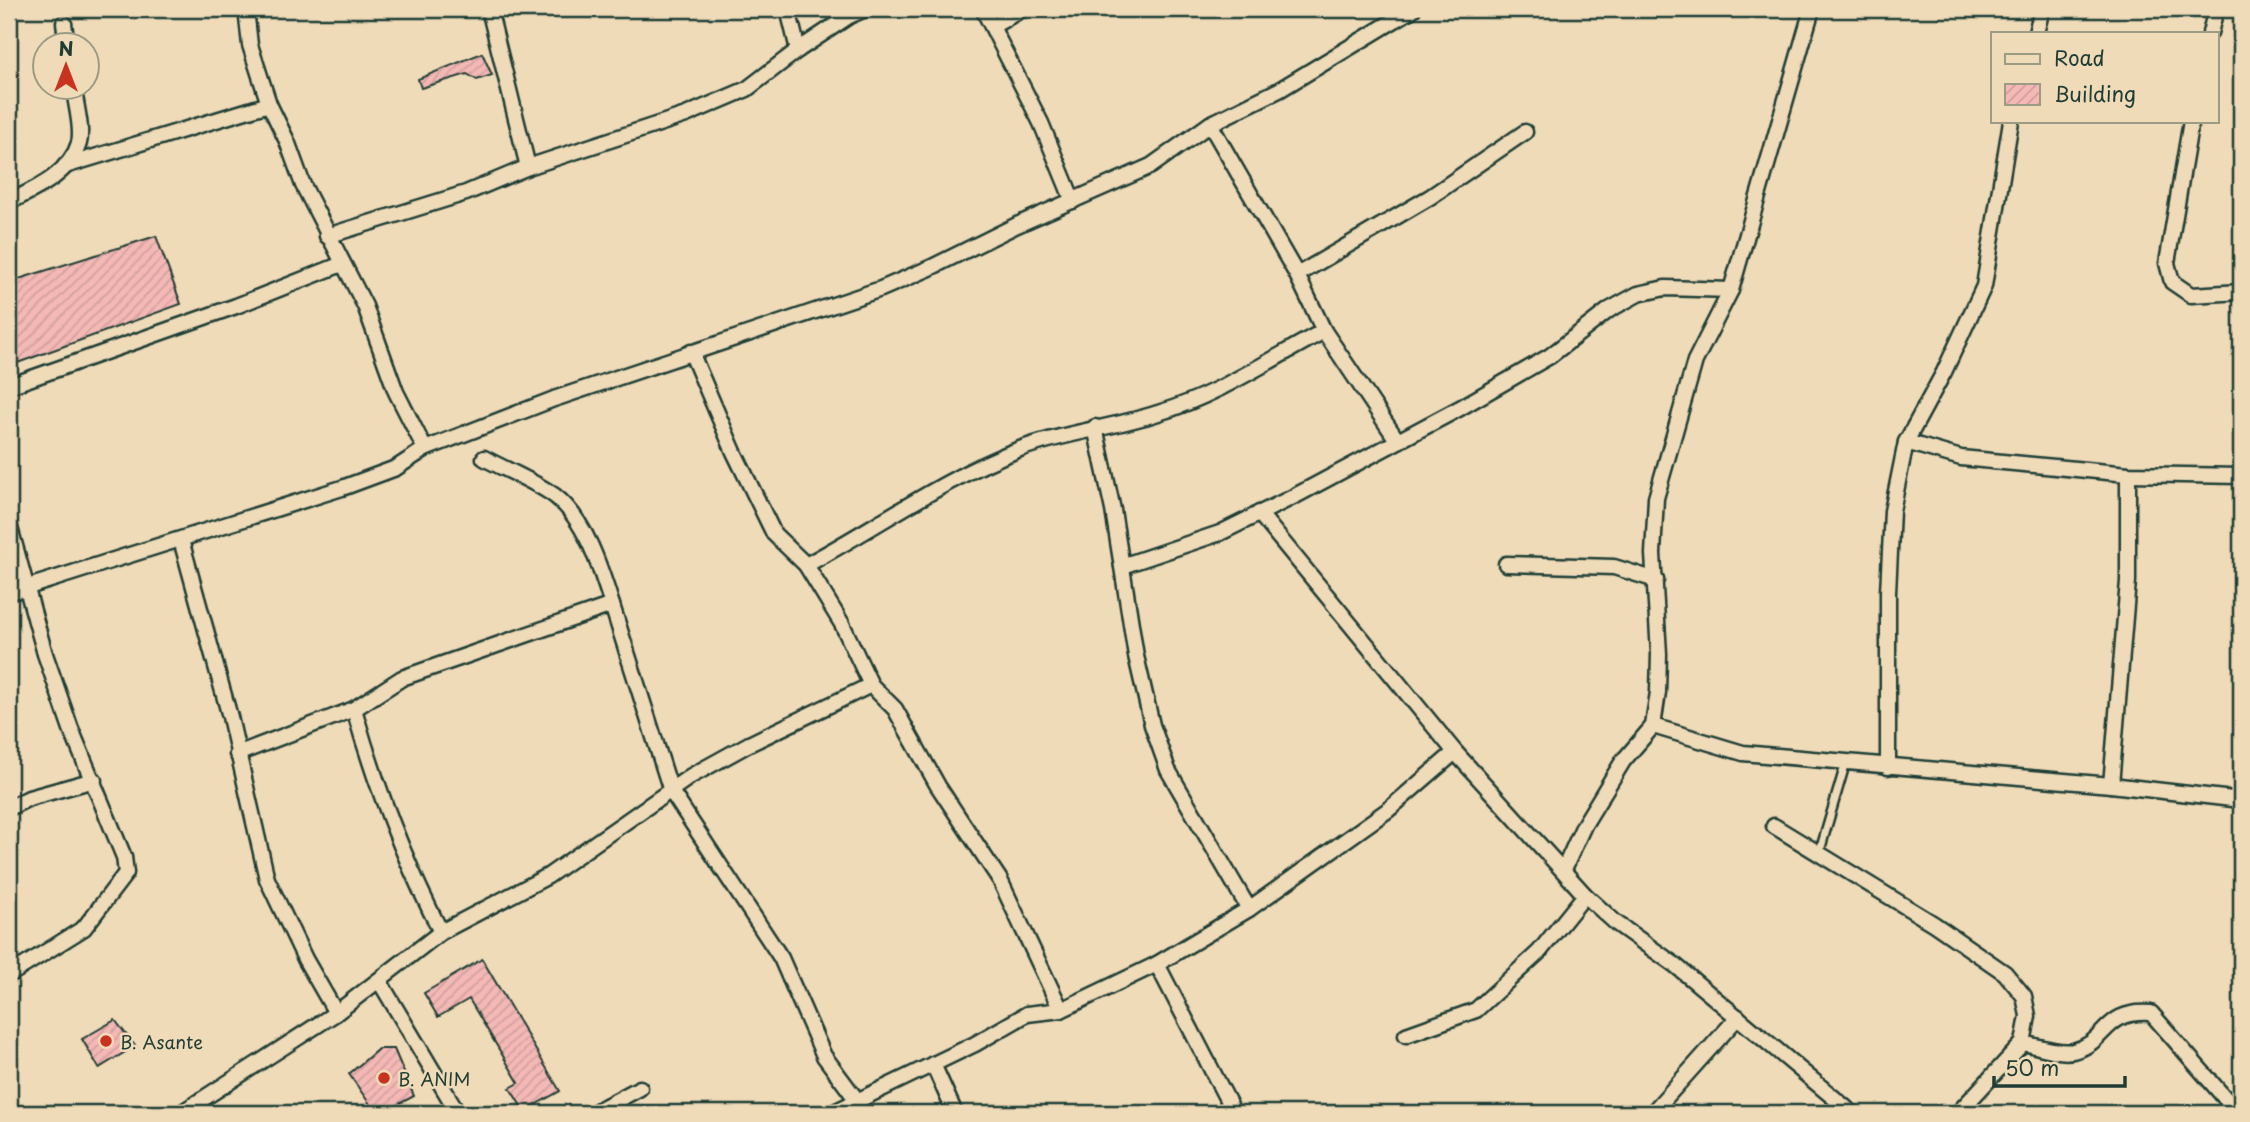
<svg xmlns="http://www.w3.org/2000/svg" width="2250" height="1122" viewBox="0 0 2250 1122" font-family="'Playpen Sans',sans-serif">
  <defs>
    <pattern id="building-hatch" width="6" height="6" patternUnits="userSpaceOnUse" patternTransform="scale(1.75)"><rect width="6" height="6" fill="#f4b8b5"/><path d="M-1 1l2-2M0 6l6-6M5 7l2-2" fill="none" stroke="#d19f9c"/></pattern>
  </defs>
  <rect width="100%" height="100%" fill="#f0dbb9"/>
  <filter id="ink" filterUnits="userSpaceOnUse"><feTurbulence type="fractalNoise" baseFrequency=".0143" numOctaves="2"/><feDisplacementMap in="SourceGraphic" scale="14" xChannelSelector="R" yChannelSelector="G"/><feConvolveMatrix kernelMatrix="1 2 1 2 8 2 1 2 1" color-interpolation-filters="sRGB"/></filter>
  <g filter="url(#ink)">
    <g fill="url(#building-hatch)" stroke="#1f3d34" stroke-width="2">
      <path d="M482 53 492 75 477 80 467 74 421 88 418 79Z"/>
      <path d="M156 236 181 304 9 366V282Z"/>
      <path d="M482 959 560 1091 524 1111 510 1088 519 1083 469 999 438 1017 424 993Z"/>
      <path d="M115 1020 135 1046 99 1068 82 1039Z"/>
      <path d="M378 1049H394L414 1096 382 1113H376L349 1074Z"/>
    </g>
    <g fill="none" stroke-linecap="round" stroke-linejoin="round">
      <defs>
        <path id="service" d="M1819 854 1846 762"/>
        <g id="minor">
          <path d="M246 9 250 45 269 104 287 141 303 185 365 306 396 392 425 449"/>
          <path d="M489 9 528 167"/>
          <path d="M788 9 798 50"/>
          <path d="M983 9 1041 123 1073 201"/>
          <path d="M64 23 67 46"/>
          <path d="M993 26 1022 9"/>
          <path d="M2036 33 2042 9"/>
          <path d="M2210 33 2216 9"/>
          <path d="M2191 121 2167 263 2172 282 2191 295 2241 292"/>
          <path d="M1210 124 1297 275 1324 331 1397 440"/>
          <path d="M65 166 269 104"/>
          <path d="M9 202C35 189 70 174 79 143 83 128 75 103 74 88"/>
          <path d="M327 236 466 193 528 167 686 115 747 89 798 50 849 16 865 9"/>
          <path d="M1297 275 1430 197 1525 132"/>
          <path d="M691 352 734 452 774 534 806 565 842 624 871 685 895 709 938 786 1000 880 1061 1010"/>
          <path d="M9 386 236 306 342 264"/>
          <path d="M1095 427 1113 510 1136 656 1152 725 1168 770 1249 909"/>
          <path d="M1906 442 1961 458 2128 474 2241 476"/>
          <path d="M1259 513 1455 752 1585 895 1616 923 1675 965 1852 1113"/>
          <path d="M9 524 45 654 71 729 124 857 126 873 84 928 9 975"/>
          <path d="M181 540 230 717 267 879 305 959 336 1013"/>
          <path d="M1506 564 1614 567 1656 580"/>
          <path d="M806 565C877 527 944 478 1020 449 1065 432 1113 428 1158 413 1216 396 1271 359 1324 331"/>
          <path d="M1122 566 1220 533 1295 496 1460 408 1550 356 1609 310 1638 294 1665 288 1731 290"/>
          <path d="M9 593 342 488 396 468 425 449 554 399 881 289 930 268 1017 225 1151 166 1210 124 1279 90 1413 9"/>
          <path d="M612 605 671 791 781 958 824 1056 856 1099"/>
          <path d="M354 709C376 787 404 860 441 932"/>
          <path d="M1653 726 1743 753 2111 785 2241 800"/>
          <path d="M237 754 354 709 402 678 612 605C601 570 586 520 555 496 534 481 506 470 484 458"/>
          <path d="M1888 767V592L1892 511 1906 442 1944 372 1984 286 2011 121"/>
          <path d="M2111 785 2128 581V474"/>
          <path d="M9 808 29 798 94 780"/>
          <path d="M1774 826 1934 924 2005 973 2024 996 2028 1016 2023 1043 1958 1113"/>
          <path d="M1564 869 1584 825 1623 761 1653 726 1658 692 1659 654 1653 554 1656 498 1695 361 1731 290 1812 9"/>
          <path d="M1157 964 1234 1113"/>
          <path d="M380 982 458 1113"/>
          <path d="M1406 1035 1476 1010 1539 952 1585 895"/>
          <path d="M2023 1043C2038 1046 2058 1054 2073 1051 2107 1043 2104 1009 2151 1013L2238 1113"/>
          <path d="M933 1064 955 1113"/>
          <path d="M181 1113 336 1013 441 932 548 876 691 776 749 744 871 685"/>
          <path d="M593 1113 640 1088"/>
          <path d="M832 1113 975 1044 1027 1014 1061 1010 1157 964 1249 909 1388 810 1455 752"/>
          <path d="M1652 1113 1738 1017"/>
        </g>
      </defs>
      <use href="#service" stroke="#1f3d34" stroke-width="12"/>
      <use href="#minor" stroke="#1f3d34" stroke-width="19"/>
      <use href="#service" stroke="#f0dbb9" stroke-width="7"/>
      <use href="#minor" stroke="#f0dbb9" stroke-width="14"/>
    </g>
  </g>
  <g fill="#c8321e" stroke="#f0dbb9" stroke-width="2.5">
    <circle cx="106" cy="1041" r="7"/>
    <circle cx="384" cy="1078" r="7"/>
  </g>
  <g text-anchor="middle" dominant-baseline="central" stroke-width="5" stroke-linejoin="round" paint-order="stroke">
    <g font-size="18" fill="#1f3d34" stroke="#f0dbb9" text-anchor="start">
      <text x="120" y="1041">B. Asante</text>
      <text x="398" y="1078">B. ANIM</text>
    </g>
  </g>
  <rect width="2250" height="1122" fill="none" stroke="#f0dbb9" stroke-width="35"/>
  <rect x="18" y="18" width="2215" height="1087" fill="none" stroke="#1f3d34" stroke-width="2.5" filter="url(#ink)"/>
  <rect x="1991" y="32" width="228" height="91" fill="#f0dbb9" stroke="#9c9c84" stroke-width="2"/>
  <rect x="2005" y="54" width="35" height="10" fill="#f0dbb9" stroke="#9c9c84" stroke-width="2"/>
  <text x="2054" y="66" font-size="21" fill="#1f3d34">Road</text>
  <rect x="2005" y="84" width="35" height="21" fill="url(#building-hatch)" stroke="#9c9c84" stroke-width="2"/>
  <text x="2054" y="102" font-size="21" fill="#1f3d34">Building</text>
  <g transform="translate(66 66)"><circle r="33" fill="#f0dbb9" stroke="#9c9c84" stroke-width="2"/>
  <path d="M0-5L12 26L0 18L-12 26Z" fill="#c8321e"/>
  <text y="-10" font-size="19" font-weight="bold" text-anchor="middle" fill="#1f3d34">N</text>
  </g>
  <path d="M1994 1076v10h131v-10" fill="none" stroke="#1f3d34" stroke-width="3.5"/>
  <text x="2005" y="1076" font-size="21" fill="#1f3d34" stroke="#f0dbb9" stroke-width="5" paint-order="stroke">50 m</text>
</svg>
